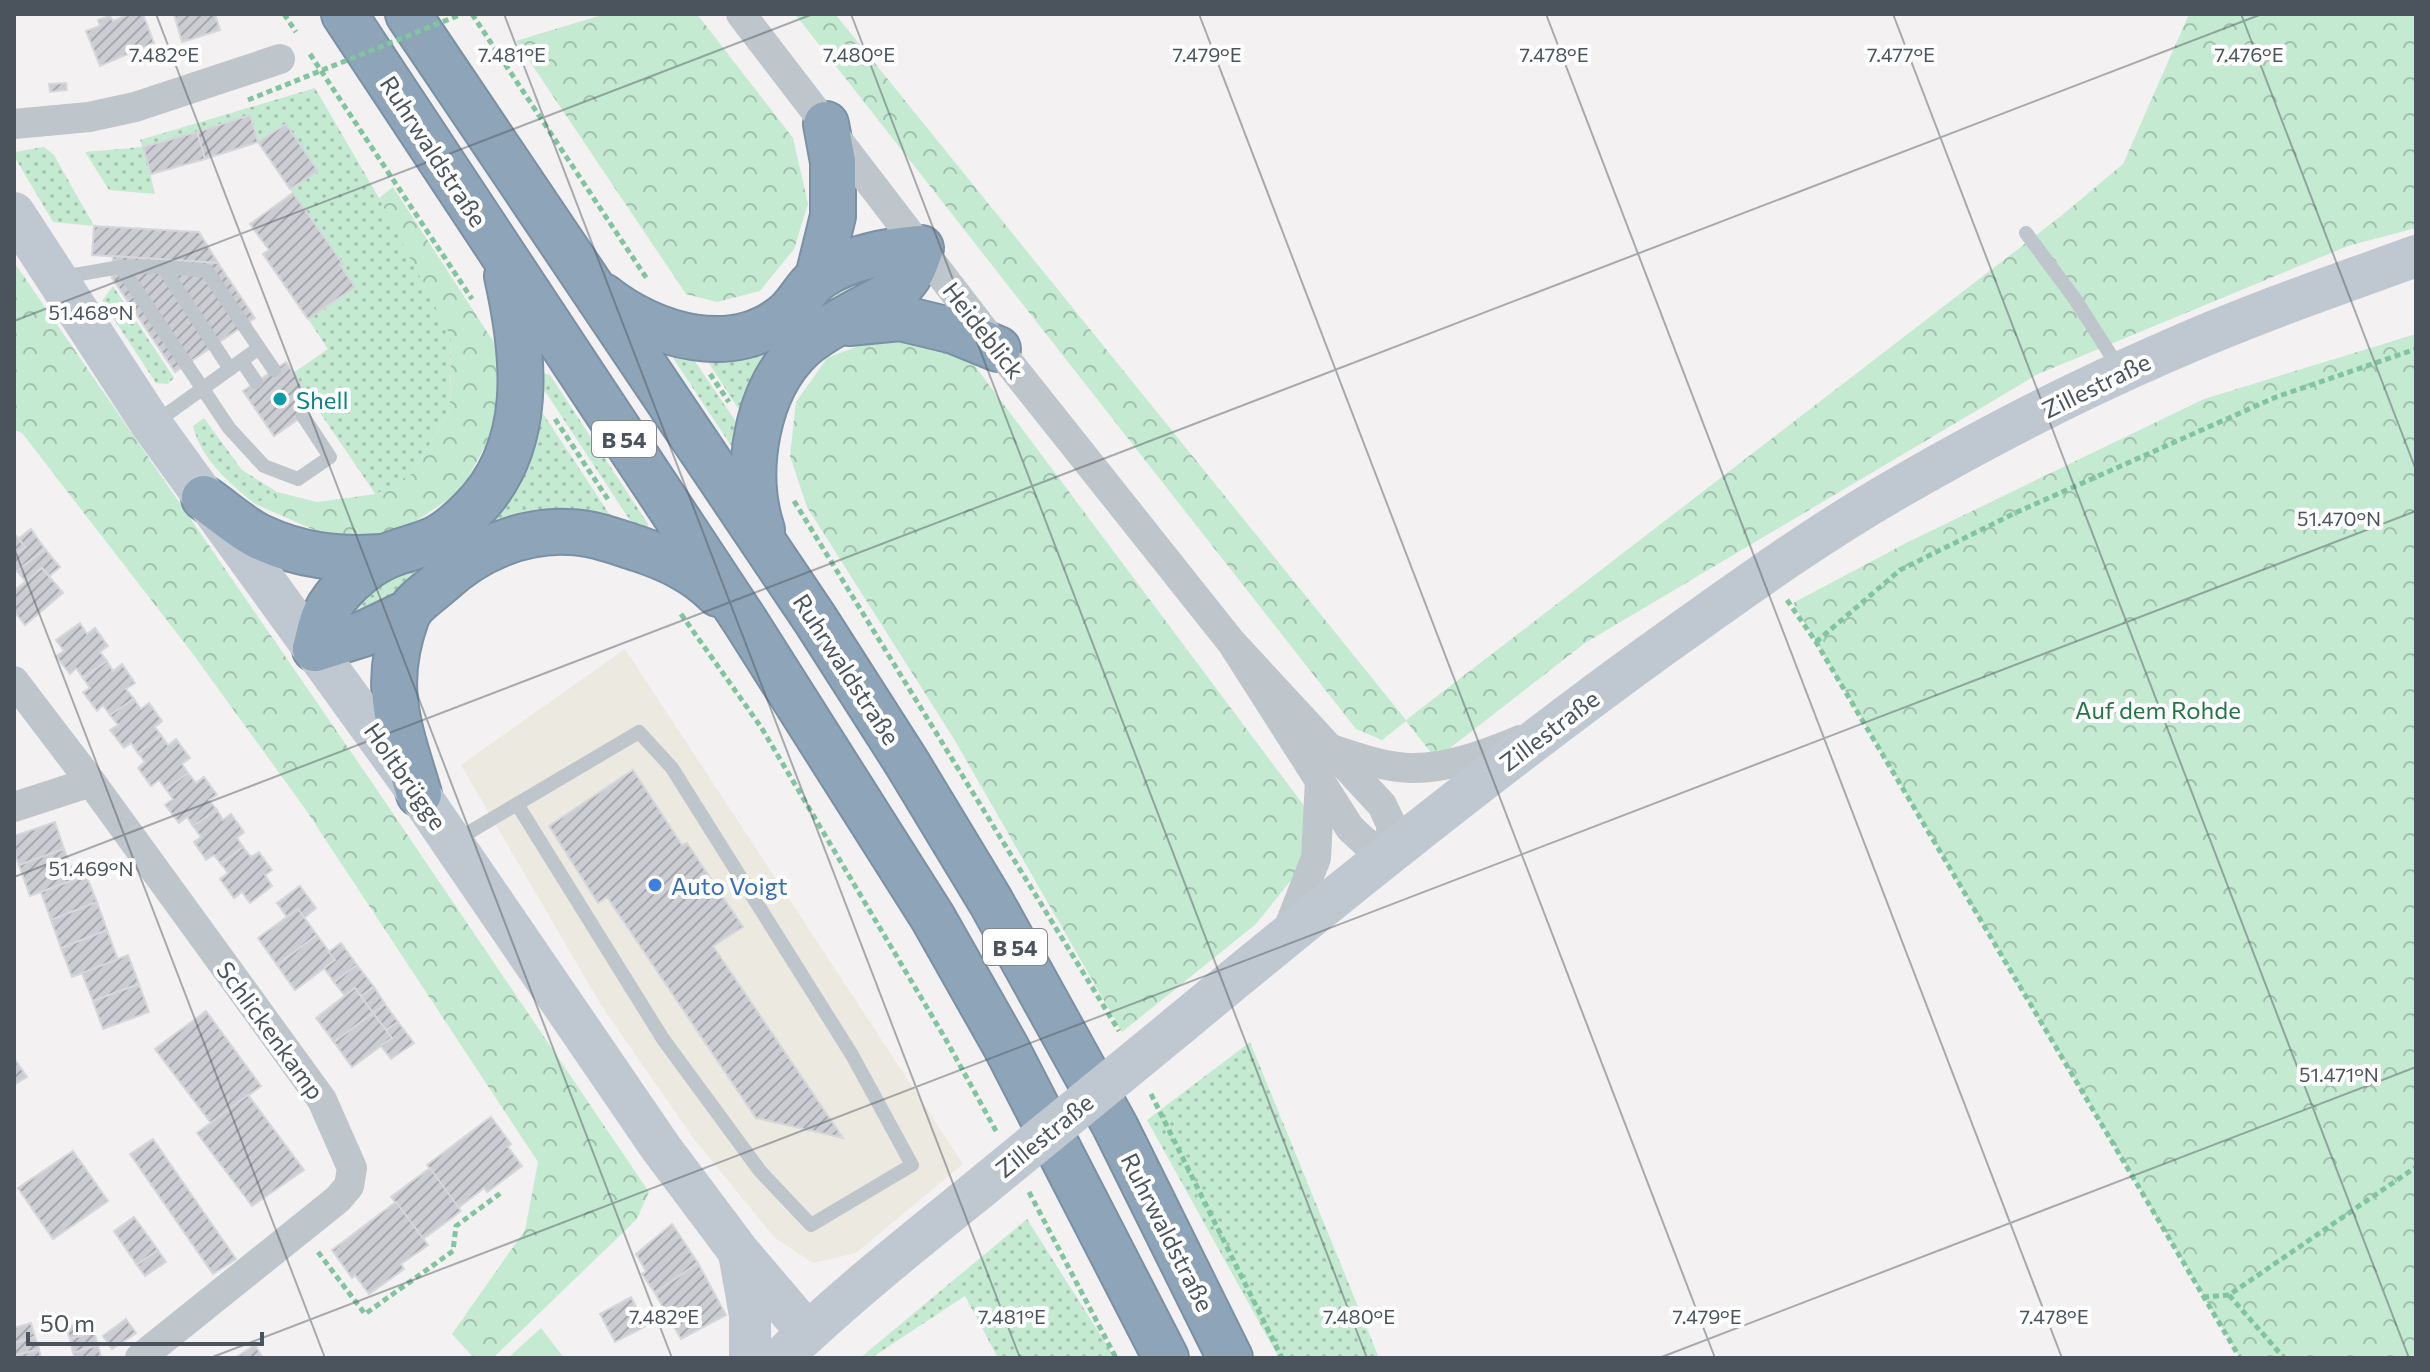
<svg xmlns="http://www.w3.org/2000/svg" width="2430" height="1372" viewBox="0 0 2430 1372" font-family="Commissioner,sans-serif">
  <defs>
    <pattern id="grass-dots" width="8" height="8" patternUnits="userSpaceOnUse" patternTransform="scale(2)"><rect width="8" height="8" fill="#c5ead2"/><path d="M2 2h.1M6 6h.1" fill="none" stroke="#a2c0ae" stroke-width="1.8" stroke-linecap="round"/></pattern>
    <pattern id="forest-crowns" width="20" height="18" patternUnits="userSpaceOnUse" patternTransform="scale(2)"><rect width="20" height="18" fill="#c5ead2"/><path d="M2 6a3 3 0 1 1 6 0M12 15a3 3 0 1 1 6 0" fill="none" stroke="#a2c0ae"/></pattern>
    <pattern id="building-hatch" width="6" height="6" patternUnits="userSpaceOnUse" patternTransform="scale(2)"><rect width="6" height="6" fill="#cbcdd2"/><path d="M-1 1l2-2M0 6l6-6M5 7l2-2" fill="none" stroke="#a7a9ae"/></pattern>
  </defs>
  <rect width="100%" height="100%" fill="#f3f1f1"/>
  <path fill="#ece9e1" d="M625 649 963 1164 856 1253 813 1263 775 1238 694 1139 601 1005 461 765Z"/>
  <g fill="url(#grass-dots)">
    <path d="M315 88 397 229 451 337 450 409 413 473 376 495 293 373 328 349 308 319 355 287 340 265 342 263 290 189 317 171 286 124 258 142 250 116 144 147 155 194 109 190 85 152 142 147 140 140Z"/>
    <path d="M44 147 54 155 94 226 53 222 14 156V152Z"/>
    <path d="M890 266 749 425 701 351 829 288Z"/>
    <path d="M113 286 174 378 168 384 156 383 102 301Z"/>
    <path d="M686 348 749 441 739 450 732 447 673 358 675 352Z"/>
    <path d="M543 373 550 375 648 524V532L639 534 537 379Z"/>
    <path d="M536 403 618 527 574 517 404 604 344 627 352 598 432 557Z"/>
    <path d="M204 418 242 470 277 492 255 504C229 483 201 459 193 426Z"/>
    <path d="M1250 1042 1379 1358H1279L1147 1120Z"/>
    <path d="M1027 1219 1115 1358H998L965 1296 871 1358H860Z"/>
  </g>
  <g fill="url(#forest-crowns)">
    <path d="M605 14H697L793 138 808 204 794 249 760 291 717 302 686 294 516 41Z"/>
    <path d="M795 14H835L1406 720 2061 216 2123 164 2189 14H2416V228L2348 246 2038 374 1585 643 1436 759 1406 721 1382 740 1356 729Z"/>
    <path d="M393 187 497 347 500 418 461 491 401 531 335 539 255 504 277 492 317 502 376 494 413 473 450 409 451 337 379 198Z"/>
    <path d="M14 262 373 784 649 1192 637 1219 493 1358H474L452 1334 525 1230 538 1162 306 810 193 654 22 433 14 430Z"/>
    <path d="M2416 334V1358H2240L1793 603 1908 542 2204 399Z"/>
    <path d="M874 340 957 342 1305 807 1300 869 1256 924 1122 1032 954 739 807 507 790 456 796 402 827 358Z"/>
  </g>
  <path fill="#c5ead2" d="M541 1328 564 1358H508Z"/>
  <g fill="url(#building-hatch)" stroke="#d5d7db" stroke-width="2">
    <path d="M130 14H143L154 43 100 66 86 31 100 26 98 20 110 16 113 21Z"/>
    <path d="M174 14H215L220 30 182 42Z"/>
    <path d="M66 83 67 90 50 92 49 84Z"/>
    <path d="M250 115 258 142 205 159 197 132Z"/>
    <path d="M286 124 318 171 290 189 258 142Z"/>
    <path d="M197 132 205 159 151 174 143 147Z"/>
    <path d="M293 193 343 264 340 265 355 287 308 319 263 254 269 250 250 224Z"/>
    <path d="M94 226 199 232 218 263 92 255Z"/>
    <path d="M113 256 218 263 255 318 175 372 112 278Z"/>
    <path d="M286 362 316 407 274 436 243 391Z"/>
    <path d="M31 529 45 549 17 571 14 567V555L25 547 18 539Z"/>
    <path d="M14 533 25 547 14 555Z"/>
    <path d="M45 549 60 567 49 576 42 568 26 582 17 571Z"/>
    <path d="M42 568 63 593 25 625 14 611V591Z"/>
    <path d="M80 623 87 634 95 628 108 646 100 652 107 661 83 678 76 668 70 674 56 656 64 651 56 640Z"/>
    <path d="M107 661 113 671 122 664 135 683 126 689 134 699 110 715 103 705 97 711 83 692 90 688 83 678Z"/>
    <path d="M134 699 141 709 149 703 162 721 155 727 161 735 138 753 131 743 124 748 110 730 118 725 110 715Z"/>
    <path d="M161 735 168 745 176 739 190 758 182 764 188 773 166 789 159 780 151 786 138 768 145 762 138 753Z"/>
    <path d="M633 770 682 845 687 843 743 927 713 946 843 1138 756 1118 607 897 598 903 549 826Z"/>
    <path d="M188 773 196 783 204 777 217 795 209 800 217 810 193 826 187 817 179 823 165 805 173 799 166 789Z"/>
    <path d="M217 810 223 820 231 814 244 832 237 838 243 847 221 864 214 855 206 860 194 842 201 837 193 826Z"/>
    <path d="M55 822 64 849 19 865 14 851V836Z"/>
    <path d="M243 847 251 857 259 852 272 870 265 875 272 886 250 903 242 892 234 898 220 879 228 873 221 864Z"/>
    <path d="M64 849 76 879 30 896 19 865Z"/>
    <path d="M86 875 97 902 51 920 41 892Z"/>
    <path d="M300 886 316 908 304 918 298 909 287 917 277 903Z"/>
    <path d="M97 902 107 930 61 948 51 920Z"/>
    <path d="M298 909 317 935 277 965 258 938Z"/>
    <path d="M107 930 118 960 72 977 61 948Z"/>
    <path d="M317 935 335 960 295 990 277 965Z"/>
    <path d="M341 943 357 965 334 982 324 968 335 960 329 952Z"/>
    <path d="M128 955 139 984 93 1001 82 973Z"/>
    <path d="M357 965 374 987 361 996 355 988 345 996 334 982Z"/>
    <path d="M139 984 149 1012 103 1029 93 1001Z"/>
    <path d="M374 987 385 1004 373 1013 361 996Z"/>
    <path d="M355 988 373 1013 334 1042 316 1018Z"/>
    <path d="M385 1004 398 1022 386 1030 373 1013Z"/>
    <path d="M206 1011 261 1086 211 1123 155 1049Z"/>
    <path d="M373 1013 392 1038 352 1067 334 1042Z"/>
    <path d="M398 1022 414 1043 391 1059 381 1046 392 1038 386 1030Z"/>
    <path d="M14 1058 27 1077 14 1085Z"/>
    <path d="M248 1095 304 1170 252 1206 197 1133Z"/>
    <path d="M491 1117 511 1144 508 1147 522 1166 487 1192 484 1188 458 1208 427 1165Z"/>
    <path d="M153 1139 236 1259 213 1274 130 1154Z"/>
    <path d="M73 1151 108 1201 53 1239 18 1188Z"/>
    <path d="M430 1168 461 1211 423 1239 391 1197Z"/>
    <path d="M396 1202 428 1245 401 1264 404 1269 369 1294 355 1275 352 1278 332 1250Z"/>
    <path d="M134 1217 158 1250 137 1265 114 1231Z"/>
    <path d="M672 1224 698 1263 655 1293 642 1274 646 1271 636 1254Z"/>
    <path d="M158 1250 166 1262 145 1276 137 1265Z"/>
    <path d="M698 1263 726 1315 681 1339 655 1293Z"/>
    <path d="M631 1297 646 1326 615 1342 600 1314Z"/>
    <path d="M126 1319 136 1333 112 1349 103 1336Z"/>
    <path d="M91 1320 94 1332 70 1339 66 1327Z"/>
    <path d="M31 1323 35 1337 14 1343V1328Z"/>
    <path d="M94 1332 98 1345 73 1353 70 1339Z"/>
    <path d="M35 1337 39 1349 14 1356V1343Z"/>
    <path d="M98 1345 101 1357 75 1358 73 1353Z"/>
    <path d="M255 1345 263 1358H235Z"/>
    <path d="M39 1349 41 1358H15L14 1356Z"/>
  </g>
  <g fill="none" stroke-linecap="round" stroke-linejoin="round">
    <defs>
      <g id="highway">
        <path d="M344 14 745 621 933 918 1006 1047 1166 1358"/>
        <path d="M408 14 815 619 907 763 991 902 1115 1126 1230 1358"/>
        <path d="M818 277 833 216V162L826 124"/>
        <path d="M603 296C653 336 735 361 789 312 800 301 808 284 821 276 850 257 887 251 921 248 917 259 913 272 905 281 896 293 882 298 870 305 851 315 817 333 802 347 756 390 743 472 762 530"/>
        <path d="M849 323 900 318 954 331 998 349"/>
        <path d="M204 498C222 510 241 528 260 537 300 556 339 560 383 557"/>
        <path d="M315 649C318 638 320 624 325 614 335 593 361 569 381 559 397 550 416 548 433 540 447 534 460 522 471 511 535 448 525 356 507 276"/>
        <path d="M315 649 363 634 409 612"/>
        <path d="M419 794C399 727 381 686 407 616 412 603 431 591 441 582 475 550 521 530 568 532 592 532 617 542 639 549 669 559 695 571 718 594"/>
      </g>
    </defs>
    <use href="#highway" stroke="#7a90a5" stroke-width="48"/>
    <g stroke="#81c4a0" stroke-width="5" stroke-dasharray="6 4" stroke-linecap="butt">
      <path d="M284 14 296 32"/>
      <path d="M472 14 647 279"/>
      <path d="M310 54 472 299"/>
      <path d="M710 374 729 402"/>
      <path d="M555 419 609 501"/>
      <path d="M794 501 1119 1031"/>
      <path d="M1787 600 1816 642 2240 1358"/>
      <path d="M681 614 761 727 945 1038 996 1131"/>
      <path d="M1816 642 1900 570 2015 513 2276 397 2416 349"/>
      <path d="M1151 1094 1282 1358"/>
      <path d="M1029 1192 1116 1358"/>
      <path d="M318 1252 365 1314 453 1251 456 1226 502 1192"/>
      <path d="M2229 1295 2284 1358"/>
      <path d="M2203 1297 2229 1295 2416 1167"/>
    </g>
    <g stroke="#bec5cb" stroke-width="14">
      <path d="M2026 233 2075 299 2119 368"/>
      <path d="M121 267 229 428 264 466 298 479 330 457 303 416"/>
      <path d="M163 267 230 369"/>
      <path d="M60 276C82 275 102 269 124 267 152 266 179 268 207 271L274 370"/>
      <path d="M242 361 256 382"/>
      <path d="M156 422 259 348"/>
      <path d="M458 842 473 830 639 732 672 768 852 1055 912 1165 811 1225 760 1171 663 1039 517 804"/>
    </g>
    <g stroke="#bec5cb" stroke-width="30">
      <path d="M741 14 998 349 1232 643 1382 805 1391 824 1392 853 1366 843 1350 828 1232 643"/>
      <path d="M14 124 89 117 135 107 280 59"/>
      <path d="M14 681 91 782 322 1100 352 1168 349 1186 338 1199 140 1358"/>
      <path d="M1331 749C1356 757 1383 767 1410 768 1447 769 1486 754 1520 740"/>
      <path d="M14 807 91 782"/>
      <path d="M1285 937 1316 858 1320 781"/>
    </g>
    <g stroke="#bfc8d0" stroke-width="42">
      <path d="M14 213 152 425 419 794 661 1148 739 1252 807 1332"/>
      <path d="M1179 1025C1332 898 1487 773 1648 656 1732 596 1815 535 1905 484 1990 435 2078 390 2168 351 2249 315 2333 286 2416 256"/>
      <path d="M739 1253 750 1315V1358"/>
      <path d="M781 1358C841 1300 907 1247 973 1194"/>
    </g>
    <use href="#highway" stroke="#8ea5b9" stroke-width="44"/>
    <path stroke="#81c4a0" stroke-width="5" stroke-dasharray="6 4" stroke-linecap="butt" d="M248 100 462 14"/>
    <path stroke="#bfc8d0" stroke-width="42" d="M973 1194 1179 1025"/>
  </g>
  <path fill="none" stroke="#4b545c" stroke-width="2" stroke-opacity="0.45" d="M156 14 672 1358M504 14 1020 1358M851 14 1367 1358M1199 14 1715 1358M1546 14 2062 1358M1893 14 2409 1358M2241 14 2416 470M14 321 813 14M14 548 325 1358M14 877 2262 14M210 1358 2416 511M1659 1358 2416 1067"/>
  <circle fill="#0f9aa8" stroke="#fff" stroke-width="3" cx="280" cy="399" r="8"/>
  <circle fill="#3f7fe0" stroke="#fff" stroke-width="3" cx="655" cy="885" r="8"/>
  <g text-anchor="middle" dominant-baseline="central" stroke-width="8" stroke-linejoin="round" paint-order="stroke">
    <g fill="#fff" stroke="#81878d" stroke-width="2">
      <rect x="592" y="421" width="64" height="36" rx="6"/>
      <rect x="983" y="929" width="64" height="36" rx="6"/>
    </g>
    <g font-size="22" font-weight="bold" fill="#4b545c">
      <text x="624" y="439">B 54</text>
      <text x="1015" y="947">B 54</text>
    </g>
    <g font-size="24" fill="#4b545c" stroke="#fff">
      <text transform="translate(434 151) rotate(57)">Ruhrwaldstraße</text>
      <text transform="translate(984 330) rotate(52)">Heideblick</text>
      <text transform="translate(2096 385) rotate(-26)">Zillestraße</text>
      <text transform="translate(847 669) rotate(57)">Ruhrwaldstraße</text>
      <text transform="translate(1549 730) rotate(-37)">Zillestraße</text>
      <text transform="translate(406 776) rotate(55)">Holtbrügge</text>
      <text transform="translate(271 1030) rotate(54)">Schlickenkamp</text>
      <text transform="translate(1044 1135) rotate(-39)">Zillestraße</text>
      <text transform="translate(1168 1232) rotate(63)">Ruhrwaldstraße</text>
    </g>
    <g font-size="24" fill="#0d838f" stroke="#fff" text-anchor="start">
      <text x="296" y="399">Shell</text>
    </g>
    <g font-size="24" fill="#237549" stroke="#fff">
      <text x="2158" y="709">Auf dem Rohde</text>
    </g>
    <g font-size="24" fill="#366cbe" stroke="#fff" text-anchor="start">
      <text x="671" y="885">Auto Voigt</text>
    </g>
  </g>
  <g font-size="20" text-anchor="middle" fill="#4b545c" stroke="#fff" stroke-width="8" stroke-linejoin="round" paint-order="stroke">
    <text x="859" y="62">7.480°E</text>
    <text x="1207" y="62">7.479°E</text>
    <text x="1554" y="62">7.478°E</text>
    <text x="1901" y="62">7.477°E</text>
    <text x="164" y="62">7.482°E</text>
    <text x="512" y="62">7.481°E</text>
    <text x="2249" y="62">7.476°E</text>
    <text x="91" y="320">51.468°N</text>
    <text x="2339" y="526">51.470°N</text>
    <text x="91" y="876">51.469°N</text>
    <text x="2339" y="1082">51.471°N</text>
    <text x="664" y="1324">7.482°E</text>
    <text x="1012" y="1324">7.481°E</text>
    <text x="1359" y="1324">7.480°E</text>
    <text x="1707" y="1324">7.479°E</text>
    <text x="2054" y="1324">7.478°E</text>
  </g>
  <rect width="2430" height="1372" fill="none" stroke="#4b545c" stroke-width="32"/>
  <path d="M28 1332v12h234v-12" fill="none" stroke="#4b545c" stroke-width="4"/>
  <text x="40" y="1332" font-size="24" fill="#4b545c" stroke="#ffffff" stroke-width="6" paint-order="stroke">50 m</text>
</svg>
